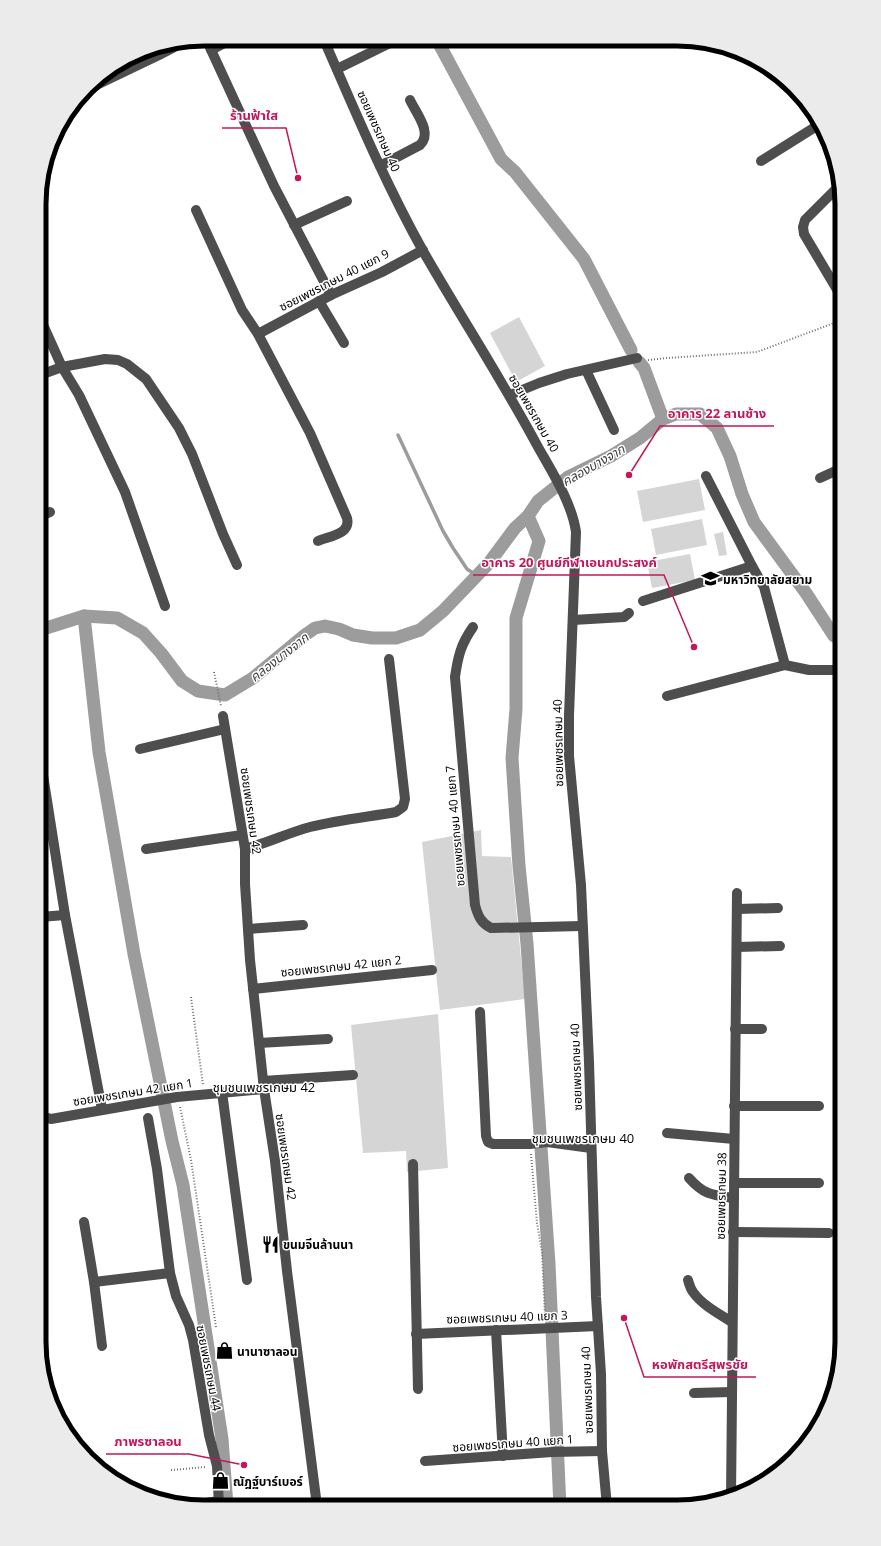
<svg xmlns="http://www.w3.org/2000/svg" width="881" height="1546" viewBox="0 0 881 1546" font-family="'Open Sans','Noto Sans Thai',sans-serif">
  <rect width="100%" height="100%" fill="#fff"/>
  <g fill="#d5d5d5">
    <path d="M519 317 545 366 516 382 490 333Z"/>
    <path d="M699 479 705 510 643 522 637 491Z"/>
    <path d="M702 519 707 545 656 555 651 529Z"/>
    <path d="M723 532 727 555 719 556 714 534Z"/>
    <path d="M690 554 695 580 652 588 647 562Z"/>
    <path d="M481 830 482 856 511 857 525 999 440 1010 422 842Z"/>
    <path d="M438 1014 448 1168 407 1172 406 1151 363 1153 351 1025Z"/>
  </g>
  <g fill="none" stroke-linecap="round" stroke-linejoin="round">
    <path stroke="#9c9c9c" stroke-width="3.5" d="M398 435 443 531 453 548 467 569 476 575"/>
    <g stroke="#9c9c9c" stroke-width="13">
      <path d="M437 40 501 159 515 172 584 259 631 350"/>
      <path d="M639 362 644 368 663 419"/>
      <path d="M528 516 539 541 516 618V709L512 758 519 866 527 944 549 1264 560 1507"/>
      <path d="M84 616 99 752 134 954 172 1141 183 1185 222 1439 227 1506"/>
      <path d="M40 630 84 616 117 618 143 633 161 653 182 681 198 691 225 695 253 678 305 635 315 628 325 626 339 629 353 635 372 638H396L420 630 443 611 489 563 515 528 528 516 538 501 568 477 611 456 640 438 663 419 676 414H700L717 428 730 456 742 494 754 522 806 593 834 636 842 638"/>
    </g>
    <g stroke="#707070" stroke-width="2" stroke-dasharray="1 2" stroke-linecap="butt">
      <path d="M648 360 667 358 757 352 842 320"/>
      <path d="M214 672 221 706"/>
      <path d="M191 997 203 1085"/>
      <path d="M180 1107 191 1160 216 1327"/>
      <path d="M531 1154 537 1223 542 1252 545 1317"/>
      <path d="M171 1470 206 1467"/>
    </g>
    <g stroke="#4e4e4e" stroke-width="10">
      <path d="M206 39 274 186 331 295"/>
      <path d="M271 39 276 42 284 39"/>
      <path d="M324 40C355 111 385 183 423 251 461 317 502 380 538 447 552 472 572 503 576 532L569 715V756L581 885 589 1062 596 1297 601 1374 602 1451 607 1507"/>
      <path d="M211 50 232 39"/>
      <path d="M337 69 396 40"/>
      <path d="M88 89 159 55 180 44"/>
      <path d="M809 106 824 131"/>
      <path d="M761 161 820 124"/>
      <path d="M380 166 420 145C433 133 416 113 410 100"/>
      <path d="M839 186 805 220 803 227 804 234 842 298"/>
      <path d="M196 210 242 310 258 334 310 433 347 518C351 534 330 536 318 541"/>
      <path d="M294 225 347 201"/>
      <path d="M319 301 344 343"/>
      <path d="M40 318 62 367 79 395 125 492 165 606"/>
      <path d="M258 334 331 295 382 272 423 250"/>
      <path d="M586 370 614 430"/>
      <path d="M40 375 62 367 105 359 118 360 127 364 146 379 179 428 192 454 223 534 237 565"/>
      <path d="M510 395 539 383 567 374 637 358"/>
      <path d="M706 476 752 566"/>
      <path d="M820 478 842 468"/>
      <path d="M40 516 50 512"/>
      <path d="M841 567H842"/>
      <path d="M643 601 752 566 764 587 785 665 809 670H842"/>
      <path d="M573 620 624 617 629 613"/>
      <path d="M473 627C461 644 458 656 455 677L475 905C478 916 481 923 491 928L582 926"/>
      <path d="M667 696 785 665"/>
      <path d="M223 716 245 849V884L250 960 264 1089 275 1161 287 1271 317 1506"/>
      <path d="M140 749 225 729"/>
      <path d="M40 756 65 915 102 1109"/>
      <path d="M146 849 242 835"/>
      <path d="M245 849C267 843 288 833 310 827 338 820 367 817 396 812L403 807 405 799 389 659"/>
      <path d="M737 909 778 908"/>
      <path d="M40 917 65 915"/>
      <path d="M248 929 303 925"/>
      <path d="M737 947 780 946"/>
      <path d="M253 989 432 970"/>
      <path d="M480 1012 486 1136 488 1142 493 1144H530L547 1142 591 1148"/>
      <path d="M735 1029H762"/>
      <path d="M259 1043 328 1039"/>
      <path d="M263 1081 353 1075"/>
      <path d="M222 1092 247 1280"/>
      <path d="M734 1106H819"/>
      <path d="M39 1107 41 1116 51 1119 177 1097 264 1089"/>
      <path d="M148 1118 157 1169 170 1273 176 1296 189 1325 193 1340 209 1435 217 1466 219 1506"/>
      <path d="M667 1133 734 1139"/>
      <path d="M413 1164 418 1389"/>
      <path d="M689 1178C704 1195 712 1195 734 1198"/>
      <path d="M734 1183H819"/>
      <path d="M84 1222 94 1282 102 1346"/>
      <path d="M733 1232 829 1233"/>
      <path d="M688 1280C689 1283 690 1288 693 1292 702 1305 719 1314 732 1322"/>
      <path d="M94 1282 170 1273"/>
      <path d="M496 1330 503 1456"/>
      <path d="M416 1334 598 1326"/>
      <path d="M839 1339 840 1361"/>
      <path d="M694 1393 732 1392"/>
      <path d="M425 1461 552 1452 602 1451"/>
      <path d="M731 1498 737 893"/>
      <path d="M186 1506 219 1501"/>
    </g>
  </g>
  <defs>
    <symbol id="university-bare" viewBox="-9 -9 18 18"><path d="M0-5L7-2L0 1L-7-2ZM-4 1L0 2.5L4 1V4Q0 6-4 4Z" fill="#000" stroke="#fff" stroke-width="2.5" paint-order="stroke"/></symbol>
    <symbol id="restaurant-bare" viewBox="-9 -9 18 18"><path d="M-5-6h1v4h1v-4h1v4h1v-4h1v5L-1.5 .5V6h-2V.5L-5-1ZM5-6V6H3V1.5H1.5Q1.5-4 5-6Z" fill="#000" stroke="#fff" stroke-width="2.5" paint-order="stroke"/></symbol>
    <symbol id="shop-bare" viewBox="-9 -9 18 18"><path d="M-5-2.5h2.3a2.7 3.5 0 0 1 5.4 0H5L5.5 6h-11ZM-1.5-2.5h3a1.5 2.3 0 0 0-3 0Z" fill="#000" stroke="#fff" stroke-width="2.5" paint-order="stroke"/></symbol>
  </defs>
  <g fill-rule="evenodd">
    <use href="#university-bare" x="698" y="566" width="25" height="25"/>
    <use href="#restaurant-bare" x="258" y="1232" width="25" height="25"/>
    <use href="#shop-bare" x="212" y="1338" width="25" height="25"/>
    <use href="#shop-bare" x="208" y="1468" width="25" height="25"/>
  </g>
  <g text-anchor="middle" dominant-baseline="central" stroke-width="3" stroke-linejoin="round" paint-order="stroke">
    <g font-size="12" fill="#000" stroke="#fff">
      <text transform="translate(379 131) rotate(66)">ซอยเพชรเกษม 40</text>
      <text transform="translate(334 280) rotate(-27)">ซอยเพชรเกษม 40 แยก 9</text>
      <text transform="translate(534 413) rotate(60)">ซอยเพชรเกษม 40</text>
      <text transform="translate(558 743) rotate(-91)">ซอยเพชรเกษม 40</text>
      <text transform="translate(251 811) rotate(82)">ซอยเพชรเกษม 42</text>
      <text transform="translate(455 826) rotate(-95)">ซอยเพชรเกษม 40 แยก 7</text>
      <text transform="translate(341 966) rotate(-6)">ซอยเพชรเกษม 42 แยก 2</text>
      <text transform="translate(576 1067) rotate(-92)">ซอยเพชรเกษม 40</text>
      <text transform="translate(133 1092) rotate(-9)">ซอยเพชรเกษม 42 แยก 1</text>
      <text transform="translate(286 1157) rotate(82)">ซอยเพชรเกษม 42</text>
      <text transform="translate(721 1196) rotate(-89)">ซอยเพชรเกษม 38</text>
      <text transform="translate(507 1317) rotate(-2)">ซอยเพชรเกษม 40 แยก 3</text>
      <text transform="translate(209 1368) rotate(79)">ซอยเพชรเกษม 44</text>
      <text transform="translate(587 1390) rotate(-92)">ซอยเพชรเกษม 40</text>
      <text transform="translate(513 1443) rotate(-4)">ซอยเพชรเกษม 40 แยก 1</text>
    </g>
    <g font-size="12" font-weight="bold" fill="#000" stroke="#fff" text-anchor="start">
      <text x="723" y="579">มหาวิทยาลัยสยาม</text>
      <text x="283" y="1244">ขนมจีนล้านนา</text>
      <text x="237" y="1351">นานาซาลอน</text>
      <text x="233" y="1481">ณัฎฐ์บาร์เบอร์</text>
    </g>
    <g font-size="13" font-style="italic" fill="#3d3d3d" stroke="#fff">
      <text transform="translate(593 465) rotate(-30)">คลองบางจาก</text>
      <text transform="translate(279 657) rotate(-38)">คลองบางจาก</text>
    </g>
    <g font-size="13" fill="#000" stroke="#fff">
      <text x="264" y="1087">ชุมชนเพชรเกษม 42</text>
      <text x="583" y="1138">ชุมชนเพชรเกษม 40</text>
    </g>
  </g>
  <path d="M0 0H881V1546H0ZM204 46H677A158 158 0 0 1 835 204V1342A158 158 0 0 1 677 1500H204A158 158 0 0 1 46 1342V204A158 158 0 0 1 204 46Z" fill="#ebebeb" fill-rule="evenodd"/>
  <path fill="none" stroke="#000" stroke-width="5" d="M204 46H677A158 158 0 0 1 835 204V1342A158 158 0 0 1 677 1500H204A158 158 0 0 1 46 1342V204A158 158 0 0 1 204 46Z"/>
  <path fill="none" stroke="#c2185b" stroke-width="1.5" d="M298 178L286 128H222M629 475L660 426H774M694 647L664 575H473M624 1318L644 1377H756M244 1465L189 1454H106"/>
  <g fill="#c2185b" stroke="#fff" stroke-width="1.5">
    <circle cx="298" cy="178" r="4"/>
    <circle cx="629" cy="475" r="4"/>
    <circle cx="694" cy="647" r="4"/>
    <circle cx="624" cy="1318" r="4"/>
    <circle cx="244" cy="1465" r="4"/>
  </g>
  <g font-size="13" text-anchor="middle" font-weight="bold" fill="#c2185b" stroke="#fff" stroke-width="3" stroke-linejoin="round" paint-order="stroke">
    <text x="254" y="120">ร้านฟ้าใส</text>
    <text x="717" y="418">อาคาร 22 ลานช้าง</text>
    <text x="569" y="567">อาคาร 20 ศูนย์กีฬาเอนกประสงค์</text>
    <text x="700" y="1369">หอพักสตรีสุพรชัย</text>
    <text x="148" y="1446">ภาพรซาลอน</text>
  </g>
</svg>
